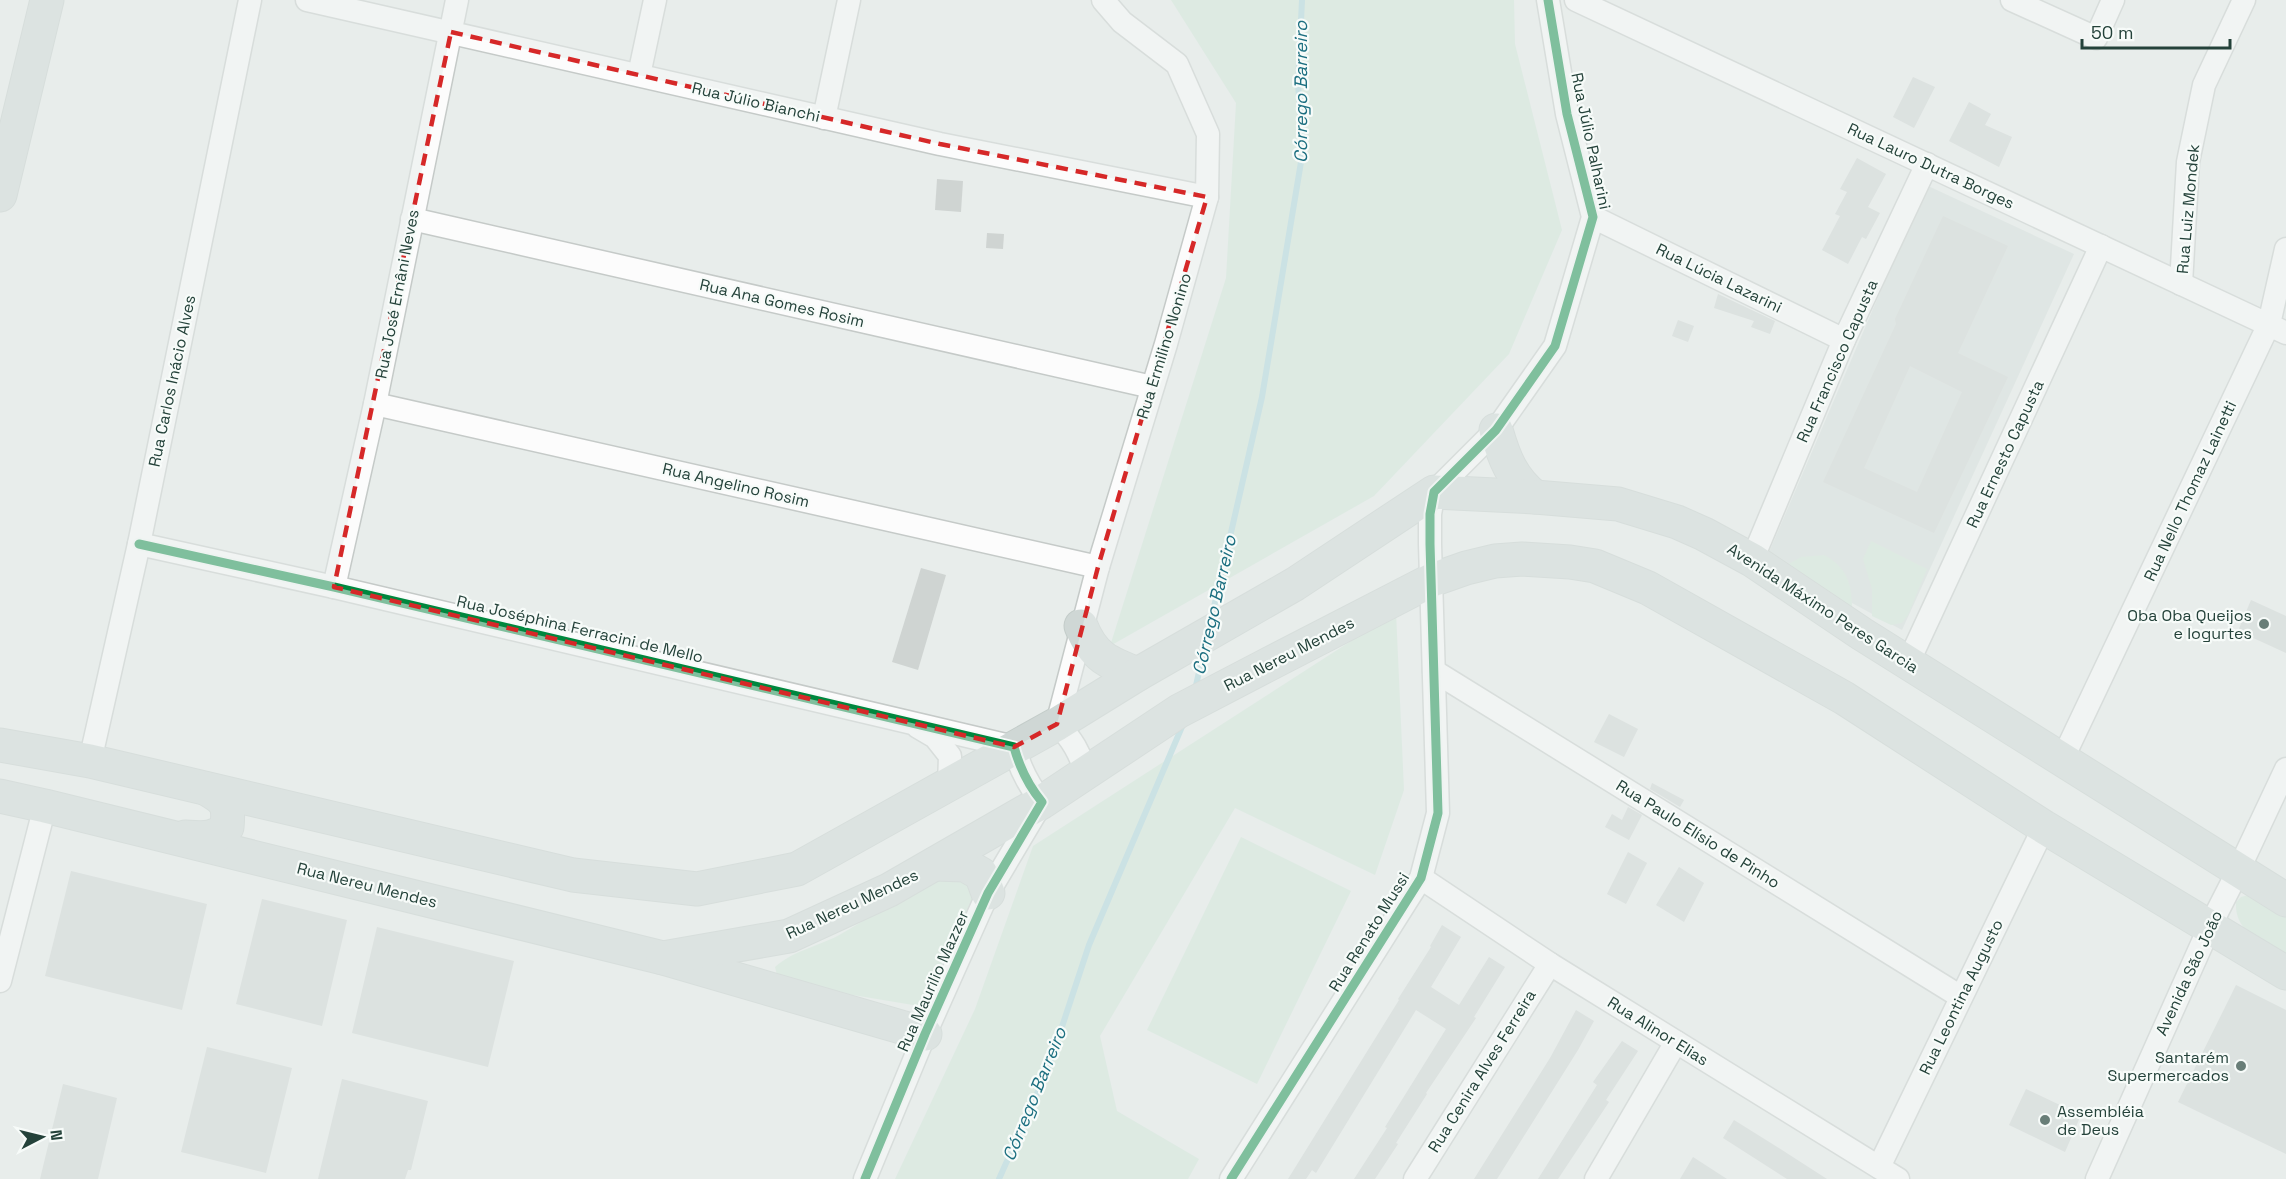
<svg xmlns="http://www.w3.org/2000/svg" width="2286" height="1179" viewBox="0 0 2286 1179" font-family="'Space Grotesk',sans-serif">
  <rect width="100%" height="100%" fill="#e8edeb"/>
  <path fill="#d6dedb" d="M1926 185 2074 254 1902 630 1767 557Z"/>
  <g fill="#d1e6d8">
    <path d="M1171 0H1514L1515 44 1562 230 1509 354 1374 496 1110 646 1226 278 1236 103Z"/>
    <path d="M1871 541 1927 569 1908 615 1902 623 1891 625 1872 616V589L1863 559Z"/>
    <path d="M1824 555C1847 567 1852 584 1852 609L1785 566 1801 557Z"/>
    <path d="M1396 612 1404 790 1375 875 1235 808 1100 1036 1117 1111 1199 1159 1188 1179H895L975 1009 1033 846Z"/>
    <path d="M1241 837 1351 891 1257 1084 1147 1030Z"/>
    <path d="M950 870 979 886 947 955 919 1006 787 984 777 975 775 967C794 950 820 946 841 934 878 913 911 887 950 870Z"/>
    <path d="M2248 895 2286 913V955C2263 941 2234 933 2236 902L2241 897Z"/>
  </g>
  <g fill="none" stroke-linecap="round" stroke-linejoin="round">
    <g stroke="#a9d4db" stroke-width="6">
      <path d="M1211 620 1262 397 1303 150 1298 84 1302 0"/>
      <path d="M1195 690 1204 650"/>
      <path d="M999 1179 1048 1069 1089 945 1184 722"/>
    </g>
  </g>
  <g fill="#cfd4d2" fill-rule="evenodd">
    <path d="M1913 77 1935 87 1914 128 1893 117Z"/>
    <path d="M1969 102 1991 114 1985 125 2012 137 1999 167 1949 141Z"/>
    <path d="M1857 158 1886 174 1868 207 1880 213 1866 239 1862 237 1848 264 1822 250 1840 216 1835 214 1847 192 1840 189Z"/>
    <path d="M937 179 963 181 961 212 935 210Z"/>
    <path d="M1943 216 2008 246 1958 353 2008 377 1934 533 1823 482 1896 324 1895 319ZM1910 366 1962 392 1917 492 1864 468Z"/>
    <path d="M987 233 1004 234 1003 249 986 248Z"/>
    <path d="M1718 294 1775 321 1770 334 1751 327 1754 321 1714 308Z"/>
    <path d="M1678 320 1694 326 1688 342 1672 336Z"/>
    <path d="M921 568 946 575 918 670 892 662Z"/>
    <path d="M2251 600 2286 616V653L2238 631Z"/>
    <path d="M1609 714 1638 729 1624 757 1594 742Z"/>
    <path d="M1652 783 1684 800 1680 807 1650 789Z"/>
    <path d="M1628 807 1642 815 1629 840 1605 827 1612 814 1622 820Z"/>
    <path d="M1628 852 1647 863 1626 904 1607 894Z"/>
    <path d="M1679 867 1704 883 1684 922 1656 905Z"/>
    <path d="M71 871 207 904 182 1010 45 976Z"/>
    <path d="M262 899 347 920 322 1026 236 1004Z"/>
    <path d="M1442 925 1461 937 1431 987 1459 1005 1489 957 1505 967 1474 1017 1476 1018 1426 1093 1427 1094 1396 1143 1398 1144 1375 1179H1354L1387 1128 1385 1127 1446 1029 1416 1010 1316 1173 1312 1170 1306 1179H1288L1399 1000 1398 999 1431 947 1430 946Z"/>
    <path d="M377 927 514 961 488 1067 352 1033Z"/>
    <path d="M2236 985 2286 1010V1154L2178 1102Z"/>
    <path d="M1576 1010 1594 1021 1578 1050 1497 1179H1474L1550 1058Z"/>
    <path d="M1622 1041 1638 1051 1606 1100 1609 1102 1558 1179H1538L1597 1085 1593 1082Z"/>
    <path d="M207 1047 292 1068 266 1173 181 1152Z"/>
    <path d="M342 1079 428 1101 411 1170H408L405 1179H318Z"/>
    <path d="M63 1084 117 1098 98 1179H40Z"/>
    <path d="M2026 1089 2081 1115 2065 1152 2009 1125Z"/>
    <path d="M1734 1120 1782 1150 1827 1179H1787L1723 1138Z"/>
    <path d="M1693 1157 1727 1179H1680Z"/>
  </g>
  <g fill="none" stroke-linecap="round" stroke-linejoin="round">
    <defs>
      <g id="minor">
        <path d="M307 0 940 144 1207 197"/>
        <path d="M1576 0 2286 333"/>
        <path d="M2012 0 2096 38 2113 0"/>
        <path d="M639 75 655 0"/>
        <path d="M824 118 849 0"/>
        <path d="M1593 217 1844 340"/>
        <path d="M412 219 1152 387"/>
        <path d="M2181 284 2188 162 2204 85 2244 0"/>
        <path d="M375 404 1098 567"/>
        <path d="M139 544 334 587 1014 747C1020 769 1028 785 1042 802L988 893 925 1034 865 1179"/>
        <path d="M1752 560 1844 340 1927 164"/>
        <path d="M334 587 375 404 457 0"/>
        <path d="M1908 663 2101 246"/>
        <path d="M1434 671 1961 997"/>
        <path d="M918 727 935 737 950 756 949 785"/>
        <path d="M2062 760 2269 324 2286 249"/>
        <path d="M90 761 139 544 250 0"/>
        <path d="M1086 773C1080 753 1072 739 1057 724L1098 567 1166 344 1207 197 1208 134 1177 64 1122 22 1103 0"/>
        <path d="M1421 878 1550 964 1898 1179"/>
        <path d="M0 981 45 806"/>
        <path d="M1879 1167 2044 827"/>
        <path d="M1231 1179 1421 878 1438 813 1430 544V514L1434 492 1496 430 1555 346 1593 217 1567 114 1548 0"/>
        <path d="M1415 1179 1550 964"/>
        <path d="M1596 1179 1676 1042"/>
        <path d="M2097 1179 2210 926 2238 871 2286 769"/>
      </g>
      <g id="primary">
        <path d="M0 195 47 0"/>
        <path d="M1496 430C1504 458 1512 479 1535 497"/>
        <path d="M1081 626C1093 657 1109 663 1138 674"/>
        <path d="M0 745 90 761 573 875 697 889 797 869 1057 724 1138 674 1295 584 1434 492 1535 497 1618 504 1677 522 1704 534 1752 560 1862 634 2286 900"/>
        <path d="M0 796 45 806 663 958 925 1034"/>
        <path d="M185 837C202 838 215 840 227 827 229 804 227 801 207 789"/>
        <path d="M935 864 965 865 981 874 988 893"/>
        <path d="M663 958 789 936 889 890 1042 802 1179 711 1271 663 1432 580 1466 568 1495 561 1522 559 1570 562 1595 566 1648 588 1844 698 2044 827 2286 973"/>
      </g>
    </defs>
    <use href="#minor" stroke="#c5cac8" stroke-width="25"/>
    <use href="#primary" stroke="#c3ccc9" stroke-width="35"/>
    <use href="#minor" stroke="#fcfcfc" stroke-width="22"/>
    <use href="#primary" stroke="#cfd7d5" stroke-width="33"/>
    <defs>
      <g id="cycleway">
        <path d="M139 544 334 587 1014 747C1020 769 1028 785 1042 802L988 893 925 1034 865 1179"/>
        <path d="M1231 1179 1421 878 1438 813 1430 544V514L1434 492 1496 430 1555 346 1593 217 1567 114 1548 0"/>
      </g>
    </defs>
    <use href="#cycleway" stroke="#f7fbf9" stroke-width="13"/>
    <use href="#cycleway" stroke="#00873e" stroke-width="9"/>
  </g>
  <path d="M0 0H2286V1179H0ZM451 32 940 144 1207 197 1098 567 1057 724 1014 747 334 587Z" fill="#e8edeb" fill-opacity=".55" fill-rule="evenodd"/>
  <path fill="none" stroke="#d62828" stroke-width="4.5" stroke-dasharray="12 8" stroke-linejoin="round" d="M451 32 940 144 1207 197 1098 567 1057 724 1014 747 334 587Z"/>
  <g fill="#697e78" stroke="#f7fbf9" stroke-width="2">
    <circle cx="2264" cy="624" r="6"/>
    <circle cx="2241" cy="1066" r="6"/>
    <circle cx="2045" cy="1120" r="6"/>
  </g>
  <g text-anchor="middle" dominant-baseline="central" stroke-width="4.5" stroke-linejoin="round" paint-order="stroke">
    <g font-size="16" fill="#24423a" stroke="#f7fbf9">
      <text transform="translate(756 102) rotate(13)">Rua Júlio Bianchi</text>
      <text transform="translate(1591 141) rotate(78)">Rua Júlio Palharini</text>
      <text transform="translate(1931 166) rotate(25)">Rua Lauro Dutra Borges</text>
      <text transform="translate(2188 209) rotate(-85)">Rua Luiz Mondek</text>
      <text transform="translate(1719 278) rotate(26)">Rua Lúcia Lazarini</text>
      <text transform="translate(397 294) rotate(-79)">Rua José Ernâni Neves</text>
      <text transform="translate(782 303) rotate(13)">Rua Ana Gomes Rosim</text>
      <text transform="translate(1164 346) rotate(-73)">Rua Ermilino Nonino</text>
      <text transform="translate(1837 361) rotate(-66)">Rua Francisco Capusta</text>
      <text transform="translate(172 381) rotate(-78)">Rua Carlos Inácio Alves</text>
      <text transform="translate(2005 454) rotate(-65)">Rua Ernesto Capusta</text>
      <text transform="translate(736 485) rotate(13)">Rua Angelino Rosim</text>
      <text transform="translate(2190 491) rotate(-65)">Rua Nello Thomaz Lainetti</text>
      <text transform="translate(1823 608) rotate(33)">Avenida Máximo Peres Garcia</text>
      <text transform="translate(580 629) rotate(13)">Rua Joséphina Ferracini de Mello</text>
      <text transform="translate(1289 654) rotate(-27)">Rua Nereu Mendes</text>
      <text transform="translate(1698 834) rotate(32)">Rua Paulo Elísio de Pinho</text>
      <text transform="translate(367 885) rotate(14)">Rua Nereu Mendes</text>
      <text transform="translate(852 904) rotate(-25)">Rua Nereu Mendes</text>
      <text transform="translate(1369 932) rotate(-58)">Rua Renato Mussi</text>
      <text transform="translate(2189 973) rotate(-65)">Avenida São João</text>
      <text transform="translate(933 981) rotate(-66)">Rua Maurilio Mazzer</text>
      <text transform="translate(1961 997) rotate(-64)">Rua Leontina Augusto</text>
      <text transform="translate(1658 1031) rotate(32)">Rua Alinor Elias</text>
      <text transform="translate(1482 1071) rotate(-58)">Rua Cenira Alves Ferreira</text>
    </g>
    <g font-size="16" fill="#24423a" stroke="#f7fbf9" text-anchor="end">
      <text x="2252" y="615">Oba Oba Queijos<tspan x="2252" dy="18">e Iogurtes</tspan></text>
      <text x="2229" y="1057">Santarém<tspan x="2229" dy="18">Supermercados</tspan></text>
      <text x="2057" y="1111" text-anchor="start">Assembléia<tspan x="2057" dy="18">de Deus</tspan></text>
    </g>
    <g font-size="18" font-style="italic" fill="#1c6f80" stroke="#f7fbf9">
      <text transform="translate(1300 92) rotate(-90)">Córrego Barreiro</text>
      <text transform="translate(1214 605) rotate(-77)">Córrego Barreiro</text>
      <text transform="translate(1034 1094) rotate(-68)">Córrego Barreiro</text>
    </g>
  </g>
  <g transform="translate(42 1137) rotate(83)" stroke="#f7fbf9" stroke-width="4.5" paint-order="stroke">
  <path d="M0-4.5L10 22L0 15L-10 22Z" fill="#24423a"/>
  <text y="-9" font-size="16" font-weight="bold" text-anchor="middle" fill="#24423a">N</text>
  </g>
  <path d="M2082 39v9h148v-9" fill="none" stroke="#24423a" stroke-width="3"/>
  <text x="2091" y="39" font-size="18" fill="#24423a" stroke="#f7fbf9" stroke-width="4.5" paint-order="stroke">50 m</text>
</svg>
